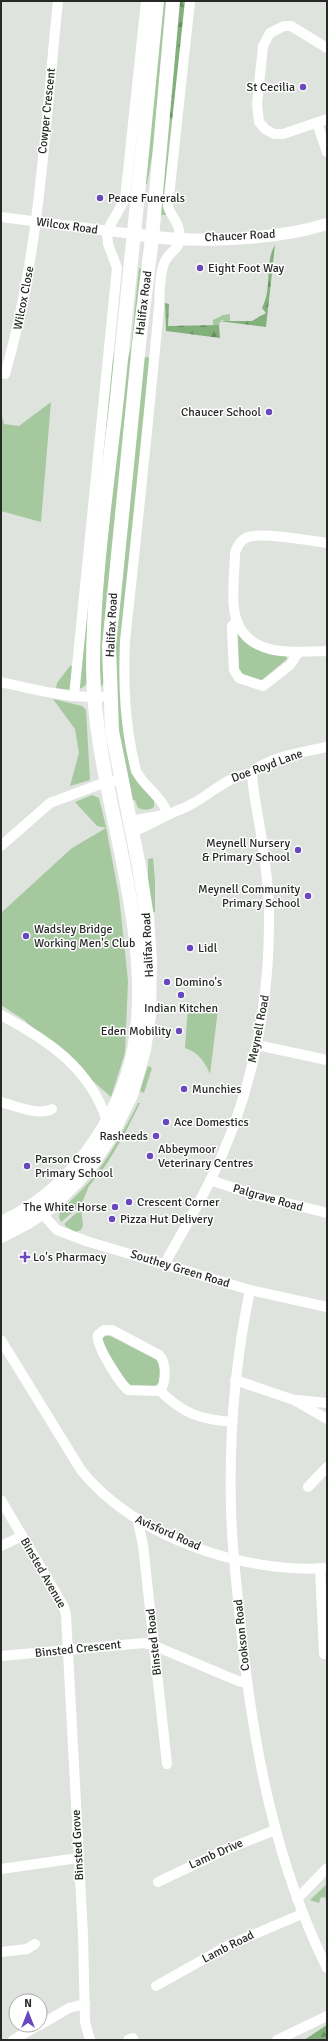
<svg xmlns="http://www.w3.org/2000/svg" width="328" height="2041" viewBox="0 0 328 2041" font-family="Signika,sans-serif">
  <defs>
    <pattern id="forest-firs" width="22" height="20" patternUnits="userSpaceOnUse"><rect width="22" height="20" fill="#81b07a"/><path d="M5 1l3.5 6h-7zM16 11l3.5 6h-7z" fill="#6a8f64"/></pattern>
  </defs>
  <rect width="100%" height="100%" fill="#dee3dd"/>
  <g fill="#a5c89f">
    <path d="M162 1H169L154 145 147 184H143Z"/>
    <path d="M167 118 174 120 168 215H159Z"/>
    <path d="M139 268 143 269 104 683 101 687 98 646 100 613 125 369 131 348Z"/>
    <path d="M230 314V322L221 320 219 325 213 326V320L223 315Z"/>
    <path d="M113 350 114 364 87 683C81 693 66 689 56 688L57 683 70 666H80Z"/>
    <path d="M145 357 153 358 124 634 130 755 138 783 158 802 154 801V807C148 811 144 810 138 808L135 800H132L118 735 113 691 117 607 141 369Z"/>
    <path d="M51 402 41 522 1 511V412L4 424 19 426Z"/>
    <path d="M238 633C254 645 266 655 286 655L287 659 263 679 258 681 239 672Z"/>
    <path d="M53 699 82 706 86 710 90 780 70 786 79 753 75 729Z"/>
    <path d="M92 795 99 798 106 827 119 896 128 981 125 1053 111 1097 24 1020 1 1005V913L72 848 106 828 97 826 75 802Z"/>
    <path d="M153 858 155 880V912L152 913 148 885V859Z"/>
    <path d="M188 1006 218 1009 210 1074C205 1062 198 1052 185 1048Z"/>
    <path d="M148 1066 152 1068 144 1093 140 1091Z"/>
    <path d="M138 1103H140L123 1137 106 1165 89 1186 81 1205 61 1222 59 1217 60 1212C70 1201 80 1192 90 1181 109 1157 124 1131 138 1103Z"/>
    <path d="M81 1209 83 1225 81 1230 75 1232 65 1226V1223Z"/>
    <path d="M105 1336H110L157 1360 160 1364 161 1382 151 1388 131 1389 102 1344V1339Z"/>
    <path d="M327 1884V1898L321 1897 319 1903 310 1900Z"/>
  </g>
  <g fill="url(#forest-firs)">
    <path d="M178 1H187L174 120 167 118Z"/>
    <path d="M275 245 266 327 219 321H252L266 313 262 308C273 288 264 263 275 245Z"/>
    <path d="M165 303 169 304 168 326 219 325 220 338 166 331Z"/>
    <path d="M327 2025V2040H304Z"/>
  </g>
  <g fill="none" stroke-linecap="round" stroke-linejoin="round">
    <g stroke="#fff" stroke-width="10">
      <path d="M327 48 291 26H284L270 33 263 46 257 104 259 122 265 129 274 134H283L327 119"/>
      <path d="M317 123 327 152"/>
      <path d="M1 217 133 234"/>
      <path d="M5 374C40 254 45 125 58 1"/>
      <path d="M327 543C311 541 258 531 246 538 240 541 237 546 235 553 235 572 230 603 237 621 250 658 297 652 327 651"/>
      <path d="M237 621 232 626V631L234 670 239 678 263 686 290 665 298 653"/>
      <path d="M1 682C36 690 74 700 110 696"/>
      <path d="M74 696 117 268 108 244 107 231 125 199 146 1"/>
      <path d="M252 774C261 758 309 751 327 747"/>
      <path d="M168 815C162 796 145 788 136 771 125 727 123 687 125 641 137 530 149 418 159 306 160 293 159 274 165 261 172 248 182 251 179 230 178 221 170 215 168 206L190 1"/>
      <path d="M130 821 164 815"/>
      <path d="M132 832C148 826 153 822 168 815 175 811 183 809 190 805 212 794 227 775 252 774"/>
      <path d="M1 846 50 803 98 785 114 781"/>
      <path d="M1 1015C48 1040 90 1068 107 1121"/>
      <path d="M257 1045 327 1060"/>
      <path d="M1 1102C15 1106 38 1116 52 1109"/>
      <path d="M210 1180 258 1196 327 1213"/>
      <path d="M37 1208 57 1230 86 1241 250 1290 327 1307"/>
      <path d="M164 1265C179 1238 196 1209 210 1181 251 1099 270 1006 269 915 269 884 264 852 259 822 256 806 253 790 252 774"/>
      <path d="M250 1290C235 1362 229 1434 231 1508 232 1549 237 1589 241 1629 253 1746 275 1863 327 1968"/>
      <path d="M1 1340 81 1470C134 1537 244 1574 327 1568"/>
      <path d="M235 1380 294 1400 327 1419"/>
      <path d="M160 1391C166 1382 167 1363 159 1355L112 1330H104L98 1335C95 1345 120 1383 128 1390L160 1391C184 1414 199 1419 232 1422"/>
      <path d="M297 1400 327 1403"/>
      <path d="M308 1487 327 1467"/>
      <path d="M1 1500 64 1607 66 1615 83 1934 85 2022 90 2040"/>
      <path d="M138 1522 143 1545 167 1764"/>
      <path d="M1 1546 22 1536"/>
      <path d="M320 1568 324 1654"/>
      <path d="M1 1656 144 1643 155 1646 238 1681 247 1683"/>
      <path d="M1 1869 78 1858"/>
      <path d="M158 1882 225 1850 275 1830"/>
      <path d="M297 1899 327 1868"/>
      <path d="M1 1952 27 1949 35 1944"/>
      <path d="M156 1986 229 1945 302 1914"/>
      <path d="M40 2025 69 2008 85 2004"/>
      <path d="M13 2040 39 2025"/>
      <path d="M128 2040 133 2038"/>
      <path d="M277 2040 327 2016"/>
    </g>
    <path stroke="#fff" stroke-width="12" d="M133 234C191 244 271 241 327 224"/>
    <g stroke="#fff" stroke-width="14">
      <path d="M1 1223C69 1193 119 1122 134 1050 141 1014 140 977 136 941 126 849 94 761 93 668 93 579 107 487 117 398 131 266 144 133 157 1"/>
      <path d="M1 1236 28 1222 52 1206 79 1179 94 1161 111 1135 131 1095 144 1050 149 1016 150 960 147 917 139 866 112 731 109 646 139 344 152 238 173 1"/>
    </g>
  </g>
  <g fill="#6847bf" stroke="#fff" stroke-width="1.5">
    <circle cx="303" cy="87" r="4"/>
    <circle cx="100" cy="198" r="4"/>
    <circle cx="200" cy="268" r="4"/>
    <circle cx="269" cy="412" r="4"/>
    <circle cx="298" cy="850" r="4"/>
    <circle cx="308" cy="896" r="4"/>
    <circle cx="26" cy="936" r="4"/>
    <circle cx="190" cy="948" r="4"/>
    <circle cx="167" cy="982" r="4"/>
    <circle cx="181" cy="995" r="4"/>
    <circle cx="179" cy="1031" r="4"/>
    <circle cx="184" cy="1089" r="4"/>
    <circle cx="166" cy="1122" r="4"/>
    <circle cx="156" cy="1136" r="4"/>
    <circle cx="150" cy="1156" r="4"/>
    <circle cx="27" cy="1166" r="4"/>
    <circle cx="129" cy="1202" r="4"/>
    <circle cx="115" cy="1207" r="4"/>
    <circle cx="112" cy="1219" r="4"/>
    <path d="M23 1251h4v4h4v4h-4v4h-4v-4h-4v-4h4z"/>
  </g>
  <g text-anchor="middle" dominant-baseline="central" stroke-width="3" stroke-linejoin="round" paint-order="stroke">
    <g font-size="12" fill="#272927" stroke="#fff" text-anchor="start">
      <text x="295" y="87" text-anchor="end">St Cecilia</text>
      <text x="108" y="198">Peace Funerals</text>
      <text x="208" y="268">Eight Foot Way</text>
      <text x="261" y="412" text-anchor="end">Chaucer School</text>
      <text x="290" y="843" text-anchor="end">Meynell Nursery<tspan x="290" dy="14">&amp; Primary School</tspan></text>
      <text x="300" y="889" text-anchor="end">Meynell Community<tspan x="300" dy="14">Primary School</tspan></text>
      <text x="34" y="929">Wadsley Bridge<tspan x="34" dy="14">Working Men's Club</tspan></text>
      <text x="198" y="948">Lidl</text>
      <text x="175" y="982">Domino's</text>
      <text x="181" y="1008" text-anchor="middle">Indian Kitchen</text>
      <text x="171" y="1031" text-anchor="end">Eden Mobility</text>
      <text x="192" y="1089">Munchies</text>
      <text x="174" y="1122">Ace Domestics</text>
      <text x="148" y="1136" text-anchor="end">Rasheeds</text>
      <text x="158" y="1149">Abbeymoor<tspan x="158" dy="14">Veterinary Centres</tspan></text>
      <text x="35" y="1159">Parson Cross<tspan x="35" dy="14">Primary School</tspan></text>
      <text x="137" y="1202">Crescent Corner</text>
      <text x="107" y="1207" text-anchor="end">The White Horse</text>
      <text x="120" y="1219">Pizza Hut Delivery</text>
      <text x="33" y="1257">Lo's Pharmacy</text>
    </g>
    <g font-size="12" fill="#272927" stroke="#fff">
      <text transform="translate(47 111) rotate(-84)">Cowper Crescent</text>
      <text transform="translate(67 226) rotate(8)">Wilcox Road</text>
      <text transform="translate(240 236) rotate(-3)">Chaucer Road</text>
      <text transform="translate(24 298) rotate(-79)">Wilcox Close</text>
      <text transform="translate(144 303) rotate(-83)">Halifax Road</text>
      <text transform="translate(112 625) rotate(-87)">Halifax Road</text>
      <text transform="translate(267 766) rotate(-20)">Doe Royd Lane</text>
      <text transform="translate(148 945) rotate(-93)">Halifax Road</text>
      <text transform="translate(259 1029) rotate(-79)">Meynell Road</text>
      <text transform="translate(268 1198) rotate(16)">Palgrave Road</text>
      <text transform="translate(180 1269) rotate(17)">Southey Green Road</text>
      <text transform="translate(168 1533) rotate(24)">Avisford Road</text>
      <text transform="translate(43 1573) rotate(60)">Binsted Avenue</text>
      <text transform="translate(242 1635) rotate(-96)">Cookson Road</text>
      <text transform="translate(154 1642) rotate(-96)">Binsted Road</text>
      <text transform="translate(78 1649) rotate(-6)">Binsted Crescent</text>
      <text transform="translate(78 1845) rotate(-93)">Binsted Grove</text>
      <text transform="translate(216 1854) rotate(-24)">Lamb Drive</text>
      <text transform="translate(228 1947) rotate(-27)">Lamb Road</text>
    </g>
  </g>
  <rect width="328" height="2041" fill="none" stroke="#272927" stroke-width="4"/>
  <g transform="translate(28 2013)"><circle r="19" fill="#ffffff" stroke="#a9a9a9"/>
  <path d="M0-3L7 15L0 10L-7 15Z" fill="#6847bf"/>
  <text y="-6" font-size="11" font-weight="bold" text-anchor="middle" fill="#272927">N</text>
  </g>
</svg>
